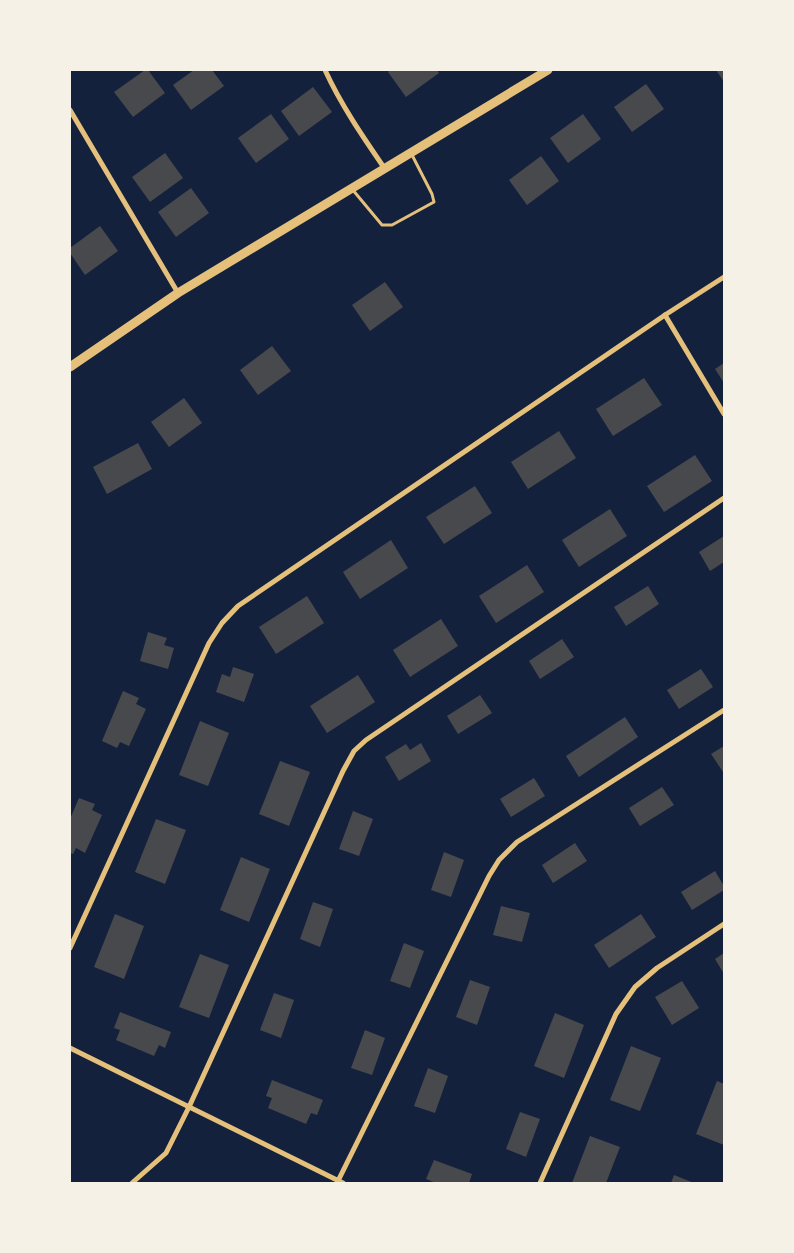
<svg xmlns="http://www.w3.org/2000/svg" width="794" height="1253" viewBox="0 0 794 1253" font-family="Roboto,sans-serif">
  <rect width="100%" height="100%" fill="#14213d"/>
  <g fill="#48494c">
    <path d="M145 70H148L165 93 133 117 114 92Z"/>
    <path d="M194 70H212L224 86 191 110 173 85Z"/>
    <path d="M390 70H437L439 73 406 97 388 72Z"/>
    <path d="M716 70H724V82Z"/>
    <path d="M646 84 664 109 632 132 614 107Z"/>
    <path d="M313 87 332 112 299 136 281 111Z"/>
    <path d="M271 114 289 139 256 163 238 138Z"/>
    <path d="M583 114 601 139 568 163 550 138Z"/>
    <path d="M165 153 183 178 150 202 132 177Z"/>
    <path d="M541 156 559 181 527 205 509 180Z"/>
    <path d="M191 188 209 213 176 237 158 212Z"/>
    <path d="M100 226 118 251 85 275 70 253V248Z"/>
    <path d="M385 282 403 307 370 331 352 305Z"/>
    <path d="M272 346 291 371 258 395 240 370Z"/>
    <path d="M724 363V383L715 369Z"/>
    <path d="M644 378 662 405 613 436 596 409Z"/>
    <path d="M184 398 202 423 169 447 151 422Z"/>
    <path d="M559 431 576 458 528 489 511 462Z"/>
    <path d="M138 443 152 469 107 494 93 467Z"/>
    <path d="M695 455 712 481 664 512 647 486Z"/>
    <path d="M475 486 492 513 444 544 426 517Z"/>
    <path d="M610 509 627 536 579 567 562 540Z"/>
    <path d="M724 536V562L710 571 699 552Z"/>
    <path d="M391 540 408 568 360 599 343 572Z"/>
    <path d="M527 565 544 592 496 623 479 596Z"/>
    <path d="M648 586 659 604 626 626 614 607Z"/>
    <path d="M307 596 324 623 276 654 259 627Z"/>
    <path d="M441 619 458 646 410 677 393 650Z"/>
    <path d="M148 632 167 638 164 645 174 648 168 669 140 661Z"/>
    <path d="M562 639 574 657 540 679 529 661Z"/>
    <path d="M233 667 254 674 244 702 216 692 222 674 230 677Z"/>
    <path d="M701 669 713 687 679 709 667 690Z"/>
    <path d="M358 675 375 702 327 733 310 706Z"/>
    <path d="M123 691 139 698 136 704 146 709 129 746 120 742 117 748 102 741Z"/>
    <path d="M480 695 492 713 458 734 447 716Z"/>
    <path d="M625 717 638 737 579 777 566 756Z"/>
    <path d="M200 721 229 733 208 786 179 775Z"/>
    <path d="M421 743 431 761 399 781 385 757 406 744 410 750Z"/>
    <path d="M724 746V771L723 772 711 754Z"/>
    <path d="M280 761 310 772 289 826 259 814Z"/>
    <path d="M534 778 545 796 511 817 500 799Z"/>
    <path d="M662 787 674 805 640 826 629 808Z"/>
    <path d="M79 798 95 804 92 810 102 815 85 853 76 848 73 854 70 853V819Z"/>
    <path d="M353 811 373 819 359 856 339 849Z"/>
    <path d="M156 819 186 830 165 884 135 872Z"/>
    <path d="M575 843 587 861 553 883 542 865Z"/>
    <path d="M444 852 464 860 451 897 431 890Z"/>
    <path d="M241 857 270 869 249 922 220 910Z"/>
    <path d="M715 871 724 886V890L692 910 681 892Z"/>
    <path d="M313 902 333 909 320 947 300 939Z"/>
    <path d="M501 906 530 913 522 942 493 935Z"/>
    <path d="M115 914 144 926 124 979 94 967Z"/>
    <path d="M641 914 656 937 609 968 594 945Z"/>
    <path d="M404 943 424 951 410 988 390 981Z"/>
    <path d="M724 953V974L715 959Z"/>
    <path d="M200 954 229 965 209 1018 179 1007Z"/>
    <path d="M470 980 490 987 477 1025 456 1017Z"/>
    <path d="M682 981 699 1008 672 1025 655 997Z"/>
    <path d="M274 993 294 1000 281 1038 260 1030Z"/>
    <path d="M120 1012 171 1032 165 1048 159 1045 154 1056 116 1040 120 1030 114 1028Z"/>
    <path d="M555 1013 584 1025 564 1078 534 1066Z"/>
    <path d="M365 1030 385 1038 372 1075 351 1068Z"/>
    <path d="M631 1046 661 1058 640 1111 610 1100Z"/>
    <path d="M428 1068 448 1076 435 1113 414 1106Z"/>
    <path d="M272 1080 323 1100 317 1115 311 1113 306 1124 268 1108 272 1098 266 1096Z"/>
    <path d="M717 1081 724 1084V1145L696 1134Z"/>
    <path d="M520 1112 540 1119 526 1157 506 1149Z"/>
    <path d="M590 1136 620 1147 606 1183H572Z"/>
    <path d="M434 1160 472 1174 469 1183H436L426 1179Z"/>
    <path d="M674 1175 694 1183H671Z"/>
  </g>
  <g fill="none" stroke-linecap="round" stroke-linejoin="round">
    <path stroke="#e5c07b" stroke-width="3" d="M352 189 382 225H392L434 202 432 194 411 153"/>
    <g stroke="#e5c07b" stroke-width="5">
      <path d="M325 70C341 105 363 137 385 169"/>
      <path d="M70 110 178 293"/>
      <path d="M665 315 724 414"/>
      <path d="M70 948 209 643 222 623 238 606 665 315 724 277"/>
      <path d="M70 1048 343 1183"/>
      <path d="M132 1183 166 1153 189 1107 343 771 354 751 366 740 724 498"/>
      <path d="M337 1183 489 876 499 860 517 842 724 710"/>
      <path d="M540 1183 616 1014 635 987 657 968 724 924"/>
    </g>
    <path stroke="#e5c07b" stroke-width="9" d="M70 367 178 293 548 70"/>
  </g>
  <rect width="794" height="1253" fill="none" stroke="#f6f1e7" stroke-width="142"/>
</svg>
